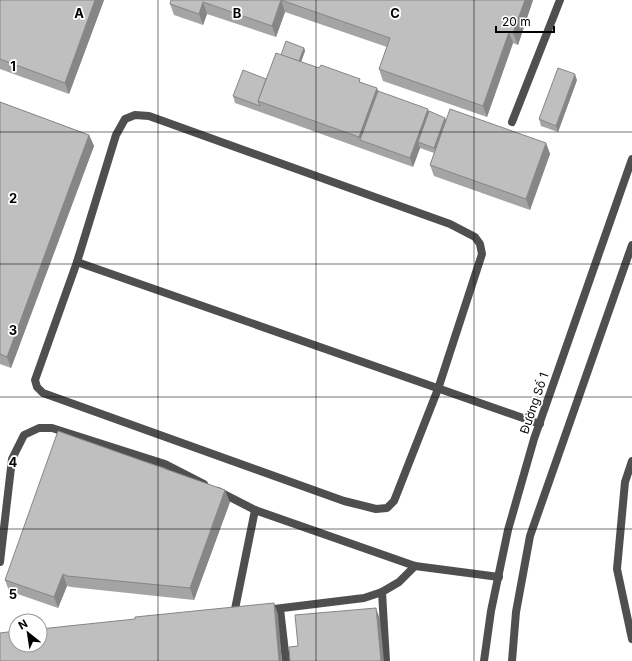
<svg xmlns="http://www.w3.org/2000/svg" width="632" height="661" viewBox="0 0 632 661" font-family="Inter,sans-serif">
  <rect width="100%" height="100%" fill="#fff"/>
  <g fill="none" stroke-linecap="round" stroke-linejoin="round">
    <g stroke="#4f4f4f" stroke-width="8">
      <path d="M135 115 149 116 450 224 475 237 480 244 482 254 438 389 394 501 387 508 376 509 344 501 43 393 37 387 35 380 77 262 116 135 125 119Z"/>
      <path d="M512 122 560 0"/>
      <path d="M77 262 540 424"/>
      <path d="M632 461 625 482 617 569 632 639"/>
      <path d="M218 491 255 510 415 566 499 577"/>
      <path d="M0 562 12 459 24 435 39 428H52L165 464 204 484"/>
      <path d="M382 592 386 661"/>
      <path d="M280 609 286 661"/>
      <path d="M266 610 364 598 382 592 399 582 415 566"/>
      <path d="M234 614 255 510"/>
    </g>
    <g stroke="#4f4f4f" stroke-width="8">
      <path d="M484 661 491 611 508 530 534 439 632 159"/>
      <path d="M512 661 516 612 530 536 632 245"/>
    </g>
  </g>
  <g fill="#a4a4a4">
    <path d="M0 0H104L69 94 0 69Z"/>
    <path d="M171 0H533L518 45 513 43 487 117 383 81 379 69 387 47 285 12 276 37 207 14 203 25 174 15 170 4Z"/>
    <path d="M304 48 305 51 301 62 361 82 378 91 429 111 446 120 546 143 550 154 530 210 434 176 430 165 434 153 420 148 413 167 235 103 233 96 266 79 281 55Z"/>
    <path d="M577 80 558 132 541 126 539 119Z"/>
    <path d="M0 102 89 135 94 146 11 368 0 364Z"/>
    <path d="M230 502 194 600 71 587 67 586 58 608 9 591 5 580Z"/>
  </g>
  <g fill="#868686">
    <path d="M95 0H104L69 94 65 83Z"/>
    <path d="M281 0 285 12 276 37 272 26Z"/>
    <path d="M525 0H533L518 45 513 33Z"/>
    <path d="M203 2 207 14 203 25 199 14Z"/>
    <path d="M509 32 513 43 487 117 483 106Z"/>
    <path d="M304 48 305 51 298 70 296 67Z"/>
    <path d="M575 74 577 80 558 132 556 126Z"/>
    <path d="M377 88 382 100 360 140 359 137Z"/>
    <path d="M428 109 431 118 418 142 420 148 413 167 410 158Z"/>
    <path d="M445 118 448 124 437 154 434 148Z"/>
    <path d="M89 135 94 146 11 368 7 357Z"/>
    <path d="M546 143 550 154 530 210 526 199Z"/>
    <path d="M225 490 230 502 194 600 190 588Z"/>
    <path d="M63 574 67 586 58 608 54 597Z"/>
    <path d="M274 603 278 614 282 661H279Z"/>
    <path d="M376 608 380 619 384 661H381Z"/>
  </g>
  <g fill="#bfbfbf" stroke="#868686">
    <path d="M0 0H95L65 83 0 59Z"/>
    <path d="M171 0H525L513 33 509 32 483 106 379 69 390 38 281 0 272 26 203 2 199 14 170 4Z"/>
    <path d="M286 41 304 48 299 61 281 55Z"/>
    <path d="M276 53 319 68 321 65 360 79 359 82 377 88 359 137 258 101Z"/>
    <path d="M558 68 575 74 556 126 539 119Z"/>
    <path d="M243 70 266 79 258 101 260 106 233 96Z"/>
    <path d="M378 91 428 109 410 158 360 140Z"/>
    <path d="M0 102 89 135 7 357 0 354Z"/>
    <path d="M450 109 546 143 526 199 430 165Z"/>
    <path d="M429 111 445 118 434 148 418 142Z"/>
    <path d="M58 431 225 490 190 588 67 576 63 574 54 597 5 580Z"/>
    <path d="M274 603 279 661H0V633L16 631V645H40V629L135 619V617Z"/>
    <path d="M376 608 381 661H290L289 647 298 646 295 615Z"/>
  </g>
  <path fill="none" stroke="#000" stroke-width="1" stroke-opacity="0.55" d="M158 0V661M316 0V661M474 0V661M0 132H632M0 264H632M0 397H632M0 529H632"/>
  <g text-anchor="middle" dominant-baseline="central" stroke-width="3.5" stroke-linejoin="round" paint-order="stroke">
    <g font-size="12" fill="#000" stroke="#fff">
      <text transform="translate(534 403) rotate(-71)">Đường Số 1</text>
    </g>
  </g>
  <g font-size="13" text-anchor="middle" font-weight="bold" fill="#000" stroke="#fff" stroke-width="3.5" stroke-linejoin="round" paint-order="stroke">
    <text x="79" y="18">A</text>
    <text x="237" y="18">B</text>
    <text x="395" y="18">C</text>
    <text x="13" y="71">1</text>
    <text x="13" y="203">2</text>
    <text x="13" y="335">3</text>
    <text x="13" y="467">4</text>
    <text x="13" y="599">5</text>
  </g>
  <g transform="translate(28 633) rotate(330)"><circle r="19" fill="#ffffff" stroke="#999999"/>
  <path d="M0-3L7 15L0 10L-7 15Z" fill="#000000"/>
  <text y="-6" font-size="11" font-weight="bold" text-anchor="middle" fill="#000000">N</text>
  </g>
  <path d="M496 26v6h58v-6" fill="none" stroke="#000000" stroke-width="2"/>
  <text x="502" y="26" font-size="12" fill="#000000" stroke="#ffffff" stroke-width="3" paint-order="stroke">20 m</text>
</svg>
